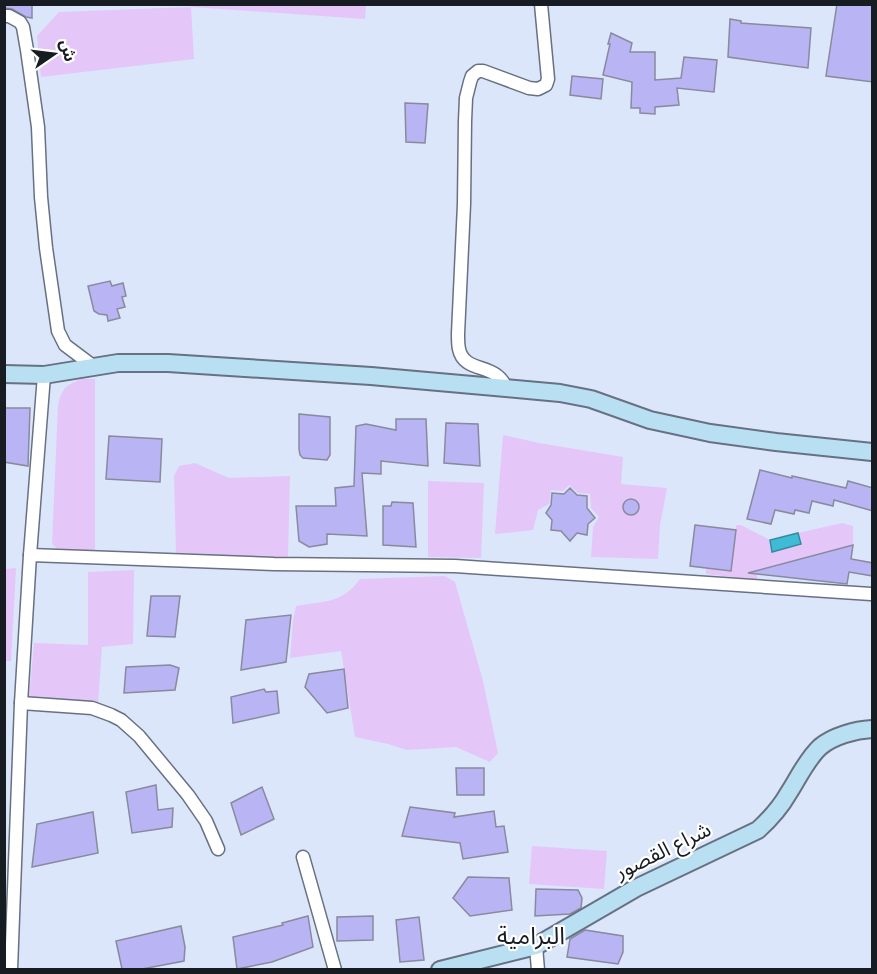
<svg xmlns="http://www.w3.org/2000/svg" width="877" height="974" viewBox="0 0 877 974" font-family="'Varela Round','Noto Sans Arabic',sans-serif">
  <rect width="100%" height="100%" fill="#dbe6fa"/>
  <g fill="#e4c7f8">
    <path d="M191 4H366V5L365 19 191 7 194 59 41 77 37 36 59 12 191 7Z"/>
    <path d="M81 379H95V555L62 553 52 544 58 405C62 388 65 386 81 379Z"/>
    <path d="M503 435 539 443 623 457 621 484 667 488 660 525 658 559 591 557 593 527 599 517 591 508 590 494 578 493 569 485 563 491 551 490 549 504 538 510 533 530 495 534Z"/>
    <path d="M195 463 229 478 290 476 288 559 176 554 174 476 179 466Z"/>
    <path d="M428 481 484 483 481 558 428 557Z"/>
    <path d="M842 523 853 526V545L748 573 757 574V580L706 574V568L731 571 736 525H741L770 540 773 552 801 544 798 533Z"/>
    <path d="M16 568 11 661H5V569Z"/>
    <path d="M134 570 133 644 102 647 98 703 29 699 34 643 88 645V572Z"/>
    <path d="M445 576 455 582 483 681 498 753 490 762 456 747 407 750 388 744 355 737 341 651 290 658 293 620 296 606C324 601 342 604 360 579Z"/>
    <path d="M532 846 607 851 604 889 529 884Z"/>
  </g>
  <path fill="#3fbbd5" stroke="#338b9f" stroke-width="1.5" d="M798 533 801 544 772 552 770 540Z"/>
  <g fill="#b9b4f4" stroke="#8a899d" stroke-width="1.5">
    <path d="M4 4H32V18L26 17 12 9 4 8Z"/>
    <path d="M837 4H873V82L826 76Z"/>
    <path d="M730 19 741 21V23L811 28 808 68 728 57Z"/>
    <path d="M611 33 632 43 630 52H655V80L681 78 684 57 717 60 714 92 677 88 679 105 655 107V114L640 113V108H631L632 82 603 75 610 44H608Z"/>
    <path d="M572 76 603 79 601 99 570 95Z"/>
    <path d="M405 103 428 104 425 143 406 142Z"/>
    <path d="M110 281 112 286 123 283 126 296 122 297 125 307 117 309 120 318 108 321 107 315 99 314 94 311 88 286Z"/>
    <path d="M4 408H30L28 466 4 462Z"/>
    <path d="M299 414 330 417V455L327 460 303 458 300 455 299 449Z"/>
    <path d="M396 419H426L428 466 381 461V474L362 473 367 536 327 534V544L309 547 299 541 296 506H336L335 488 354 486 356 426 366 424 396 430Z"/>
    <path d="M446 423 478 424 480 466 444 463Z"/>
    <path d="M109 436 162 439 160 482 106 479Z"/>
    <path d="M760 470 792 478V476L846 488 848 481 873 488V511L834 500 833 506 812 501 809 513 795 510 794 514 775 510 771 524 747 519Z"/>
    <path d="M570 488 577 495 587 496V508L595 518 588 524 587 535 577 533 570 541 561 531 551 530 552 520 546 513 551 505 552 493 564 494Z"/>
    <circle cx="631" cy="507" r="8"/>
    <path d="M392 502 413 503 416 547 383 545V506H391Z"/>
    <path d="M695 525 736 530 731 571 690 566Z"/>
    <path d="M853 545 851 559 873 563V576L849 572 847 584 748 573Z"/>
    <path d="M151 596H180L175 637 147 636Z"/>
    <path d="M291 615 286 662 241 670 246 620Z"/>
    <path d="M170 665 179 668 175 690 124 693 126 667Z"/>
    <path d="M344 669 348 708 327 713 305 687 309 674Z"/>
    <path d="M264 689 266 692 277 691 279 713 233 723 231 697Z"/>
    <path d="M456 768H484V795H457Z"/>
    <path d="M156 785 158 810 173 808 172 827 132 833 126 792Z"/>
    <path d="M262 787 274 819 241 835 231 803Z"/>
    <path d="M410 807 455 813 454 817 494 811 496 827 504 826 508 852 463 859 460 843 402 836Z"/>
    <path d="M93 812 98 853 32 867 37 824Z"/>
    <path d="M468 877 509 878 512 910 470 916 453 898Z"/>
    <path d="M536 889 578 890 582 898 581 908 570 914 535 916Z"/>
    <path d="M308 916 313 947 272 962 237 969 233 937 283 925 282 923Z"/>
    <path d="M373 916V940L337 941V917Z"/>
    <path d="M419 917 424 960 400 962 396 920Z"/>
    <path d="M181 926 185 947 184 961 142 969H122L116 941Z"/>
    <path d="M585 930 623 936V952L618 964 567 957 570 939Z"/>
  </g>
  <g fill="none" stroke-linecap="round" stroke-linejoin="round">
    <defs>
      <g id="street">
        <path d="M4 16H9L20 22 23 27 27 50 38 127 41 197 46 248 58 331 65 345 93 366"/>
        <path d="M506 388C497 362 464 374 459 349 458 345 458 339 458 334L464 204 465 121 466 98 470 82 472 76 478 71H483L529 88 538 89 546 85 548 79 541 4"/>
        <path d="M30 555 274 564 455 566 871 594"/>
        <path d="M21 703 92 708 111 715 121 720 139 736 188 795 206 821 218 849"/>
        <path d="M303 857 335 970"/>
        <path d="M536 946 538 970"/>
        <path d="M11 970 21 703 30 555 44 375"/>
      </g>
      <g id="secondary">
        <path d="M4 374 44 375 118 363H168L371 376 506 388 560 393 591 399 650 420 710 433 776 442 872 452"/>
        <path d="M440 970 536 946 636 888 758 830C770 819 780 808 788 794 798 779 806 760 820 747 833 736 855 730 872 729"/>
      </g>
    </defs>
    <use href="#street" stroke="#677182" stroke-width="15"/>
    <use href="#secondary" stroke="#677182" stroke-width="20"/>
    <use href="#street" stroke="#fff" stroke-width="12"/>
    <use href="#secondary" stroke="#b9dff2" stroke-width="16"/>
  </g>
  <g text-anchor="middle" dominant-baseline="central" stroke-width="4.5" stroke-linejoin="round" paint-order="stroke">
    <g font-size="21" fill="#171b22" stroke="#fff">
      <text transform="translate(663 851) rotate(-26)">شراع القصور</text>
    </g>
    <g font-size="24" fill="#171b22" stroke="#fff">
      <text x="531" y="936">البرامية</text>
    </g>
  </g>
  <rect width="877" height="974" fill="none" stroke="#171b22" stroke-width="12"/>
  <g transform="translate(54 54) rotate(76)" stroke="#ffffff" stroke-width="4.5" paint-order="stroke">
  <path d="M0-4.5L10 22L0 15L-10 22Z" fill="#171b22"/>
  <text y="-9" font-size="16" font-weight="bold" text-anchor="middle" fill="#171b22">ش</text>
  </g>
</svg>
